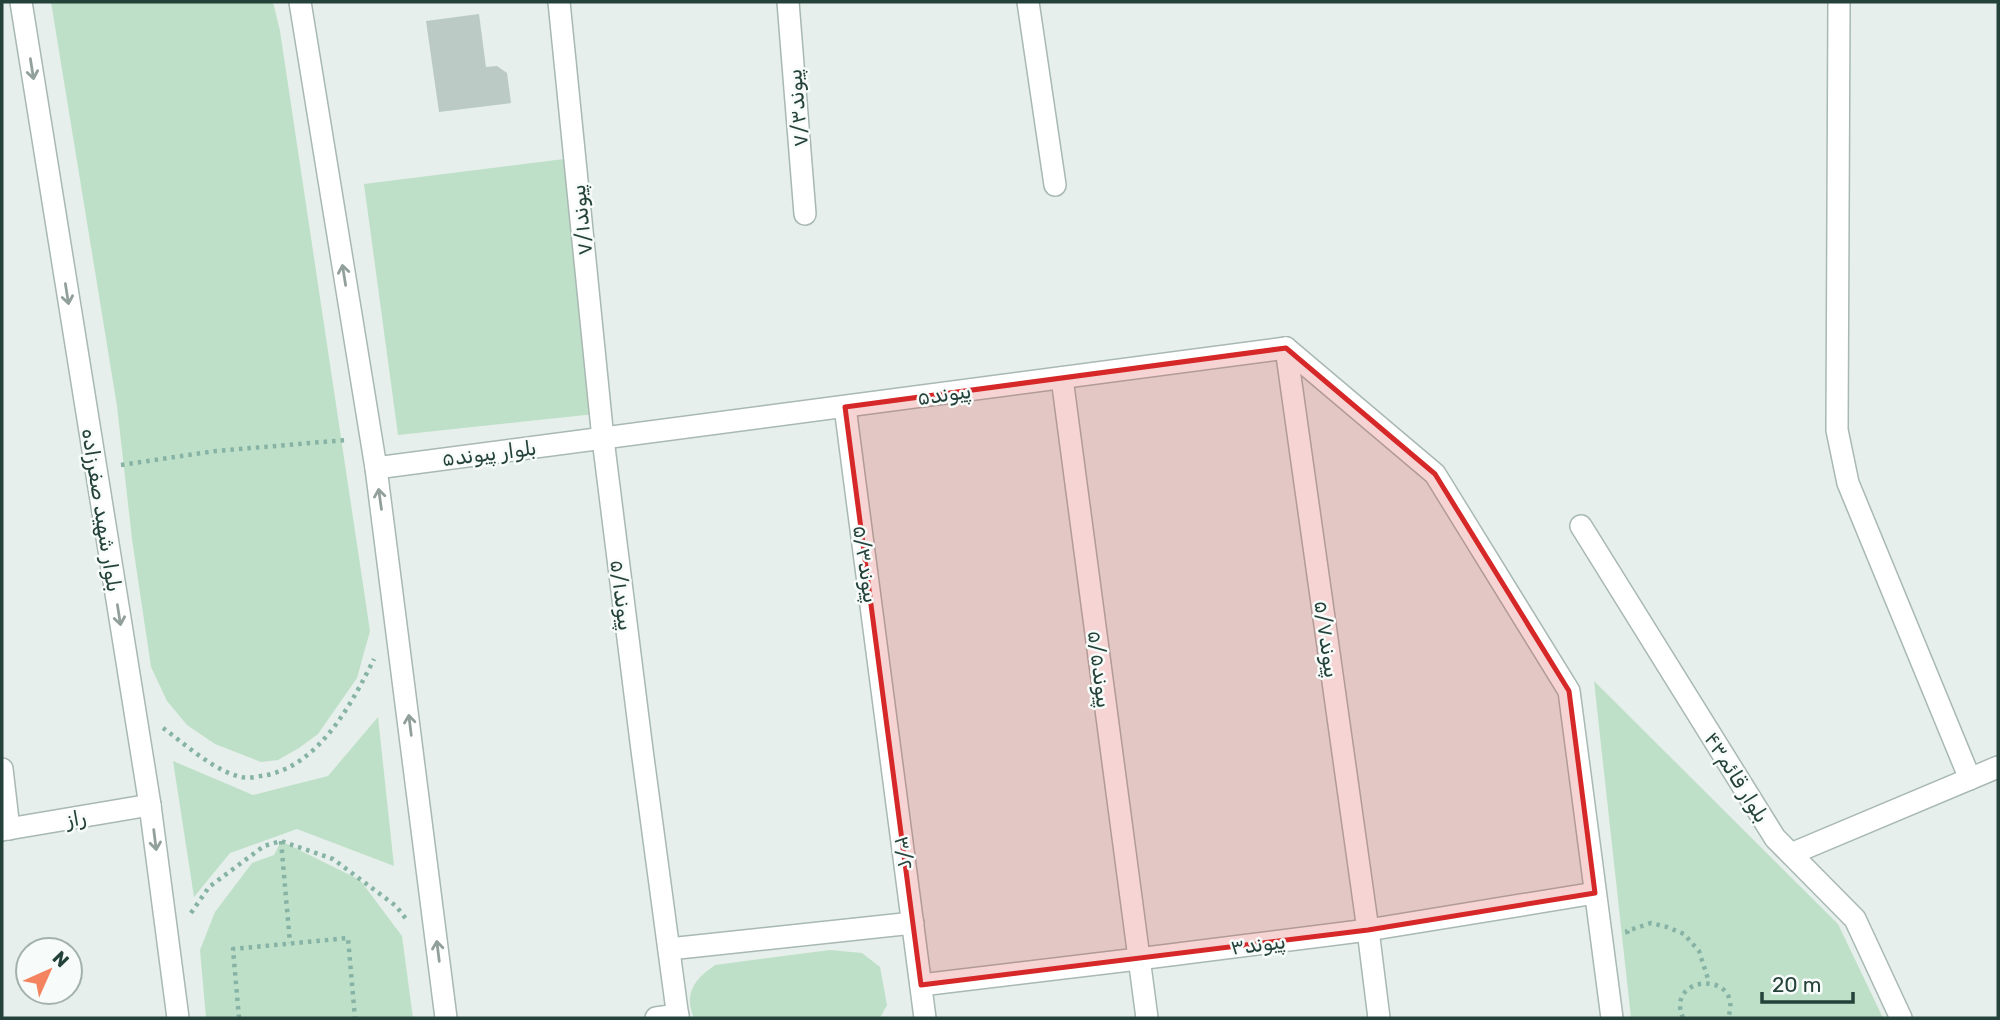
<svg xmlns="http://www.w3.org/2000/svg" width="2000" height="1020" viewBox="0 0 2000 1020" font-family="Rubik,'Noto Naskh Arabic',sans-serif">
  <rect width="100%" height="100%" fill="#e6efeb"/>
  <g fill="#bfe0c8">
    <path d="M51 2H273L280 31 370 631 357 678 318 734 299 748 278 760 261 762 215 744 187 725 167 701 151 667 132 539 117 406Z"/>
    <path d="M564 159 595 414 398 435 364 184Z"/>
    <path d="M1594 681 1838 924 1883 1018H1631Z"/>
    <path d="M378 717 394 866 297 829 230 853 194 897 173 761 253 795 328 776Z"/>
    <path d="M281 841 360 880 402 936 413 1018H206L200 950 215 912 252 863 274 855Z"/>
    <path d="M830 950 862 953 880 967 887 1005 880 1018H694C683 993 695 979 715 965Z"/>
  </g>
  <path fill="#bbcac4" d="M479 14 486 67 497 66 507 73 511 103 439 112 426 21Z"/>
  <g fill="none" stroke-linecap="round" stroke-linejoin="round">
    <defs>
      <g id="minor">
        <path d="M559 2 603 439 642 750 678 1018"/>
        <path d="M788 2 805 214"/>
        <path d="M1028 2 1055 185"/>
        <path d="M1839 2 1837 430 1848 483 1970 779"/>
        <path d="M1286 348 1435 474 1569 691 1612 1018"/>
        <path d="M1286 348 1368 930 1379 1018"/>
        <path d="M1062 378 1147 1018"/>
        <path d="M845 407 925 1018"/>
        <path d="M376 468 1286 348"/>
        <path d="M1581 526 1775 838 1855 919 1901 1018"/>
        <path d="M2 769 9 829"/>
        <path d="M1791 854 1998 767"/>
        <path d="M669 949 913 923"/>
        <path d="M921 985 1138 959 1368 930 1595 893"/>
        <path d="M656 1018 678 1015"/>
      </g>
      <g id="tertiary">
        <path d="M21 2 150 805 178 1018"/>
        <path d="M300 2 376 468 446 1018"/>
        <path d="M2 830 150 805"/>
      </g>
    </defs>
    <use href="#minor" stroke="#a8b8b2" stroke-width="24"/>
    <use href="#tertiary" stroke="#a8b8b2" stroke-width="24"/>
    <g stroke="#86b3a5" stroke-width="4.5" stroke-dasharray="3.5 5" stroke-linecap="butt">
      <path d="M121 465 216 451 346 440"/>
      <path d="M163 728C185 744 214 771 241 777 249 779 259 776 267 775 320 764 352 703 374 659"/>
      <path d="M281 841 290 943"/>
      <path d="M191 913 209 887 264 846 281 841 333 859 396 906 406 919"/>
      <path d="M1628 934 1627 931 1651 923 1667 927 1684 934 1699 951 1709 982"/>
      <path d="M239 1018 233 949 348 938 355 1018"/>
      <path d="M1683 1018C1664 974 1745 970 1728 1018"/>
    </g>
    <use href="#minor" stroke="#fff" stroke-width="21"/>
    <use href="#tertiary" stroke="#fff" stroke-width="21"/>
  </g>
  <defs><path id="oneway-shaft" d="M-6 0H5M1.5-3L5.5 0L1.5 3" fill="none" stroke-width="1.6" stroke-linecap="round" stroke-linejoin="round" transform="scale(1.75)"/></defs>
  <g stroke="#92a09c">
    <use href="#oneway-shaft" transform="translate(32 69) rotate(81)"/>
    <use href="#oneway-shaft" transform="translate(344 275) rotate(-99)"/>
    <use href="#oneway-shaft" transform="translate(67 294) rotate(81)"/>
    <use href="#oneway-shaft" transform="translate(380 499) rotate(-98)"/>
    <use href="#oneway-shaft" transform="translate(119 615) rotate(81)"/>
    <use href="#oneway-shaft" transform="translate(410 725) rotate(-97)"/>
    <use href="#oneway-shaft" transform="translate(155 840) rotate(83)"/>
    <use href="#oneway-shaft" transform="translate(438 951) rotate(-97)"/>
  </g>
  <path fill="#d62828" fill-opacity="0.2" stroke="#d62828" stroke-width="5" stroke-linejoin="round" d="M1286 348 1435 474 1569 691 1595 893 1368 930 921 985 845 407Z"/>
  <g text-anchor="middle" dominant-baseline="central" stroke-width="5" stroke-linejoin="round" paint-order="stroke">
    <g font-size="21" fill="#24423a" stroke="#f7fbf9">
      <text transform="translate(797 108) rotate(-95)">پیوند۷/۳</text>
      <text transform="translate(581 220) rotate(-96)">پیوند۷/۱</text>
      <text transform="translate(944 394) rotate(-8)">پیوند۵</text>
      <text transform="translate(489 453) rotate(-7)">بلوار پیوند۵</text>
      <text transform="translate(102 510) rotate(81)">بلوار شهید صفرزاده</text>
      <text transform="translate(866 564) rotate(82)">پیوند۵/۳</text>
      <text transform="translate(622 595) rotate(83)">پیوند۵/۱</text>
      <text transform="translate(1327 639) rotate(82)">پیوند۵/۷</text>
      <text transform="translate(1100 669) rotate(83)">پیوند۵/۵</text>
      <text transform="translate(1737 777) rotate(58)">بلوار قائم۴۳</text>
      <text transform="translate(76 818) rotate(-10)">راز</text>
      <text transform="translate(904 853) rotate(83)">۳/۲</text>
      <text transform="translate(1258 944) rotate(-7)">پیوند۳</text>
    </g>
  </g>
  <rect width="2000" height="1020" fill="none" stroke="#24423a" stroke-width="7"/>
  <g transform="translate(49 971) rotate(45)"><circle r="33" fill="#f7fbf9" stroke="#a3b1ad" stroke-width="2"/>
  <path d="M0-5L12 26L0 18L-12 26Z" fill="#f4845f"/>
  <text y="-10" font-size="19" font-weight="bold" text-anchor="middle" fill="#24423a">N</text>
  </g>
  <path d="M1762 992v10h91v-10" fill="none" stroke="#24423a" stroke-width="3.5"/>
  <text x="1772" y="992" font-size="21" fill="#24423a" stroke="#f7fbf9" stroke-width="5" paint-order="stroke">20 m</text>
</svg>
